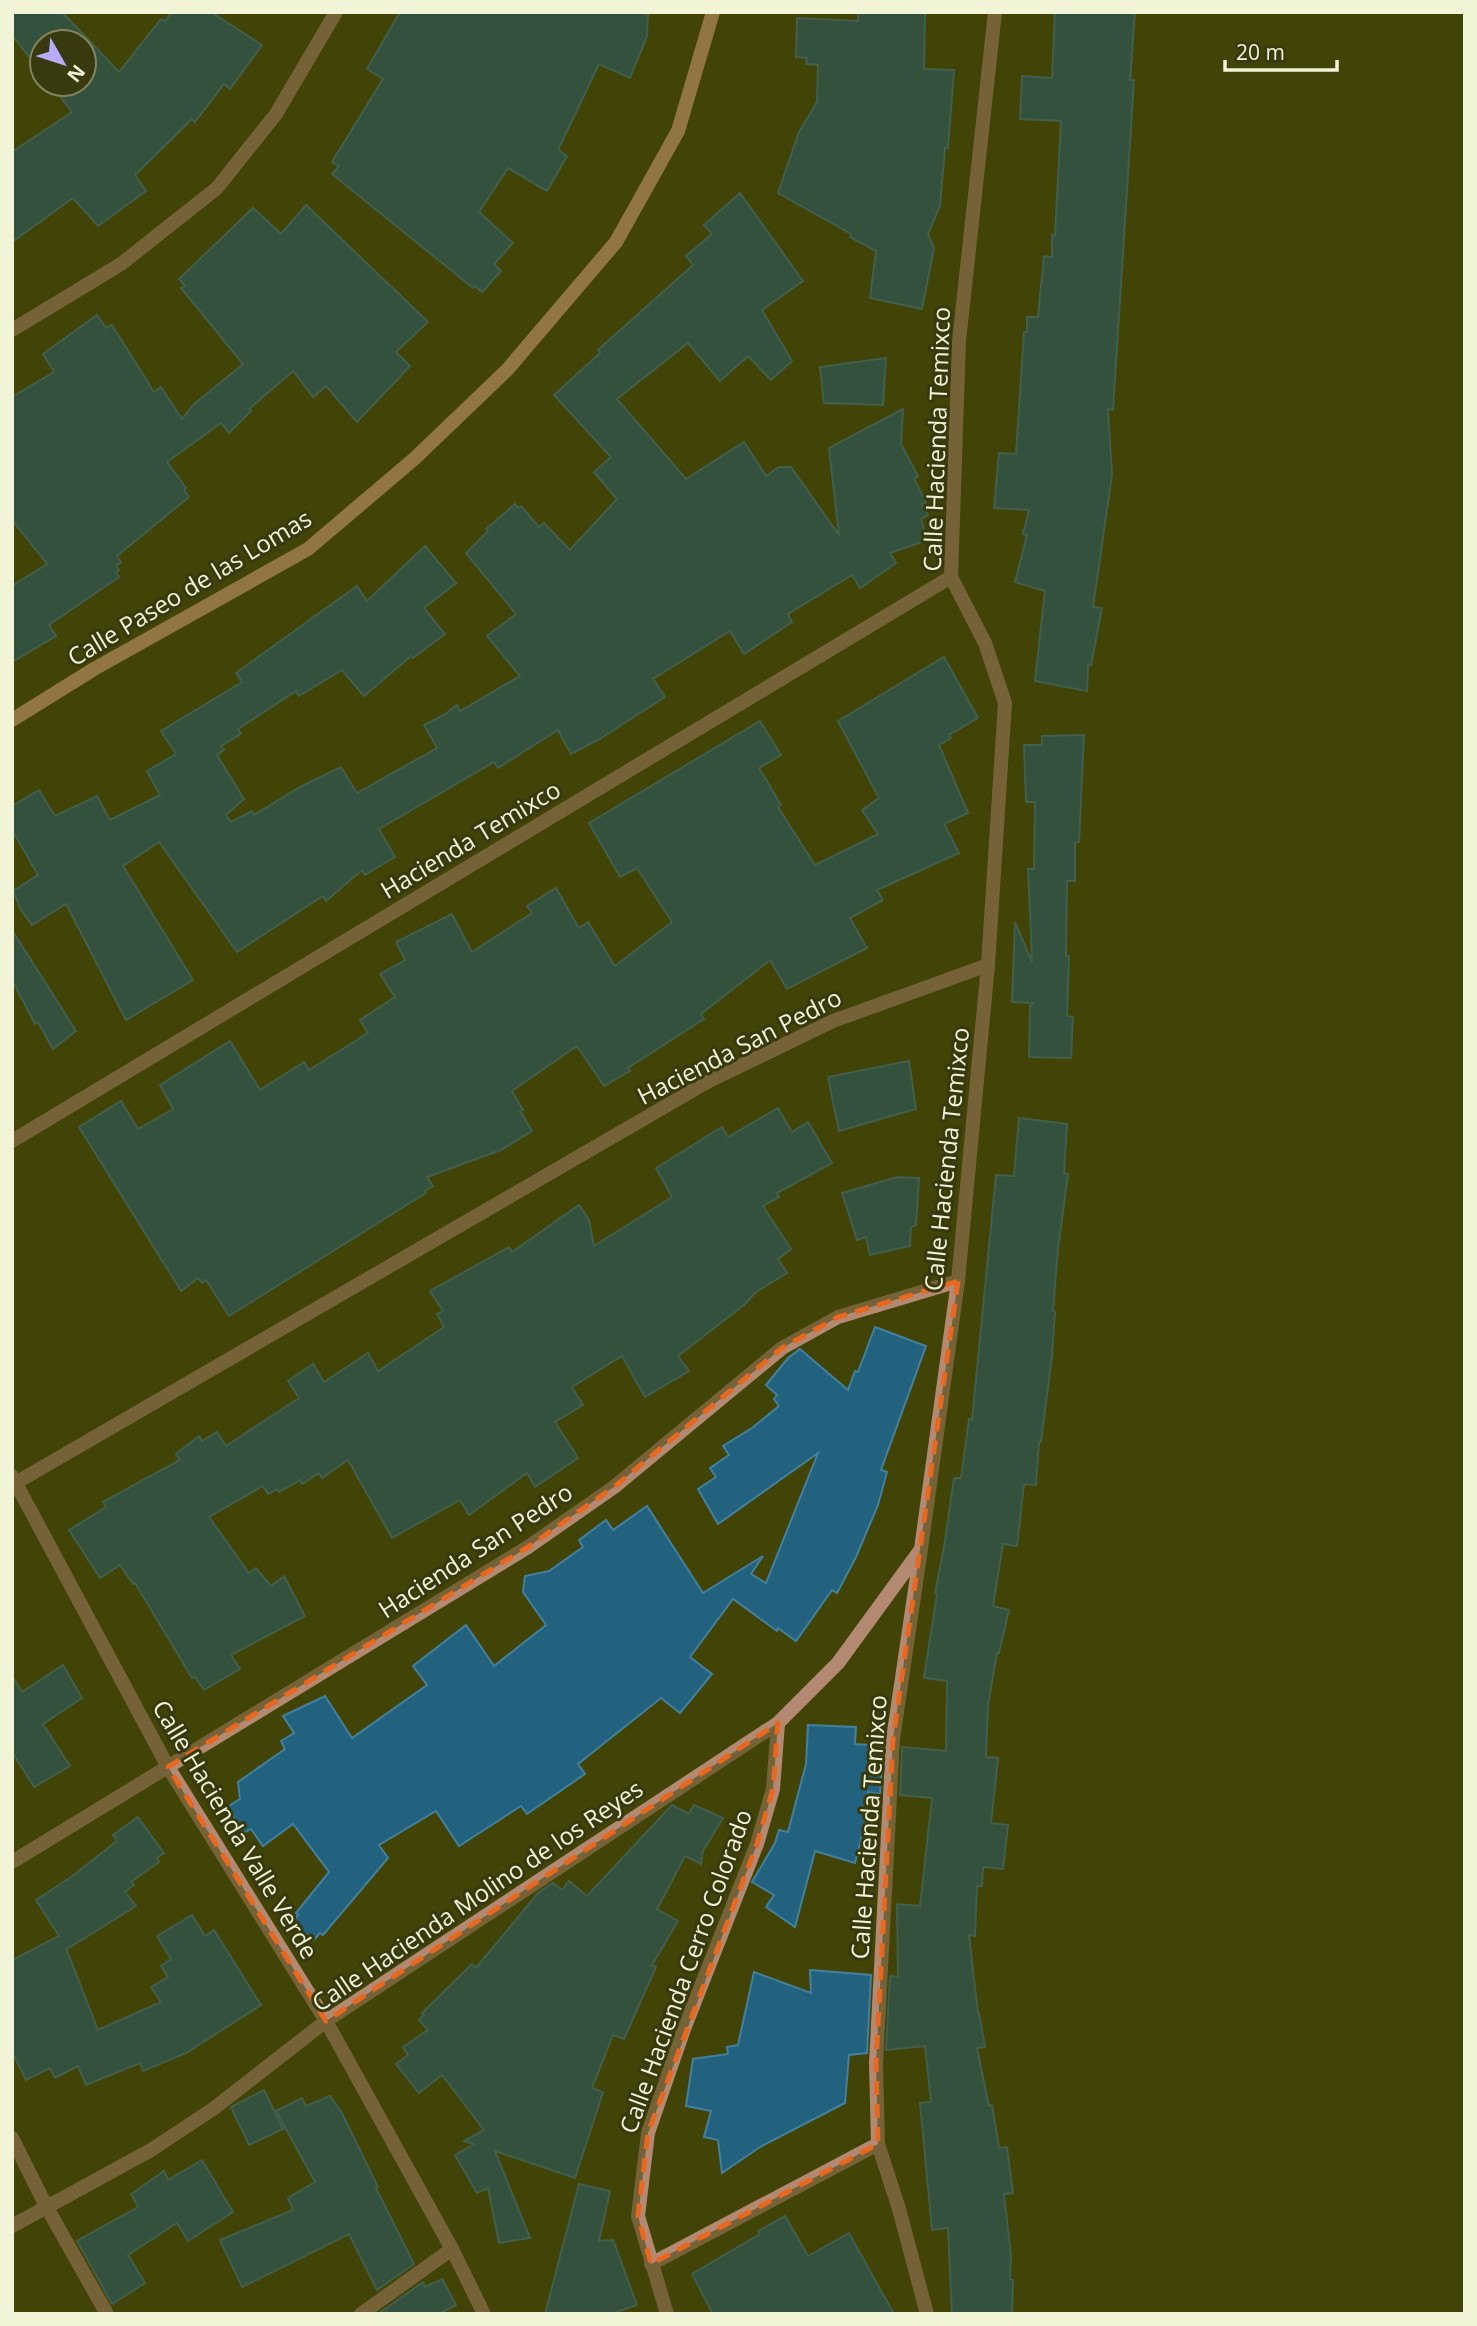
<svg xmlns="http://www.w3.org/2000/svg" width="1477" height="2326" viewBox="0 0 1477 2326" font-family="'Open Sans',sans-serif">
  <rect width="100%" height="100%" fill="#424407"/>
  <g fill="#23627f" stroke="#43809e" stroke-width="2">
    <path d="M12 12H62L119 72 161 19 165 21 172 12H211L262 45 230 89 224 84 195 122 192 119 135 175 146 191 98 226 73 198 12 242V152L72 112 51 84H84V42H42V73L12 35Z"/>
    <path d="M400 12H648L647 36 630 78 599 64 558 150 567 156 547 191 508 168 479 212 513 243 494 264 501 271 482 292 475 286 473 288 332 174 339 166 332 162 383 79 367 69Z"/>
    <path d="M858 12H925L924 69 954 70 948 148H945L940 206 928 234 934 248 922 309 870 298 876 251 850 237 851 234 778 193 799 132 817 102 818 65 806 64 807 58 796 57 797 18 858 21Z"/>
    <path d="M1055 12H1135L1130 80H1134L1113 410 1108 409 1112 475 1093 607 1102 608 1091 665 1088 664 1087 691 1035 681 1045 591 1015 582 1027 535 1023 534 1029 510 994 508 999 453 1016 454 1024 332H1027V317H1038L1044 256 1052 257V235L1055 236 1061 121 1020 119 1022 76 1052 78Z"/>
    <path d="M740 193 803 281 762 310 792 361 771 380 748 356 720 381 688 343 617 399 686 479 744 442 766 476 779 467H791L839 535 829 448 903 409 901 444 918 476 914 479 926 502 922 504 928 515 921 519 927 540 890 553 896 563 860 588 852 575 788 614 792 622 744 654 730 631 653 679 665 697 598 740 571 754 558 730 498 768 494 762 379 829 395 857 365 875 362 870 326 901 323 896 237 952 159 842 123 866 193 980 126 1020 66 904 32 925 21 910 13 891 38 875 12 830V806L39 790 55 816 97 796 110 820 160 795 147 771 176 754 161 731 242 682 236 673 357 586 367 601 425 546 456 583 424 608 445 634 413 658 411 656 364 696 342 670 299 696 296 691 238 729 241 734 221 746 224 750 217 755 244 799 226 815 231 822 252 811 254 815 300 787 341 767 357 793 437 748 424 725 444 715 457 705 460 711 520 676 487 636 516 614 466 553 488 531 486 529 515 504 518 508 521 506 539 527 544 523 570 550 617 499 594 472 611 457 554 395 600 353 598 350 693 265 686 256 712 234 704 225Z"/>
    <path d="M306 205 428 322 396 352 410 366 357 422 326 386 313 397 293 371 249 409 251 411 229 433 221 423 167 462 186 488 184 490 189 497 117 556 121 562 116 566 119 570 116 572 119 577 49 625 56 636 12 662V586L47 564 12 520V397L54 372 43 354 97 315 106 328 112 325 154 392 161 387 182 419 193 405 243 364 181 288 185 286 179 279 253 208 281 234Z"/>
    <path d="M886 358 883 405 824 403 820 367Z"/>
    <path d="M944 657 978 718 949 735 951 738 939 745 968 813 944 824 959 853 877 890 883 900 850 918 867 948 787 989 770 960 701 1014 704 1019 628 1068 630 1071 604 1086 577 1046 512 1091 523 1110 520 1111 532 1131 501 1150 427 1177 433 1186 425 1191 426 1193 229 1316 206 1280 202 1283 198 1278 181 1291 79 1127 121 1101 138 1129 173 1109 160 1085 230 1041 260 1090 304 1062 309 1070 368 1033 360 1020 395 997 380 974 405 960 396 942 452 914 472 952 532 913 527 906 556 888 579 928 588 922 615 966 672 922 637 868 620 877 589 823 760 721 781 755 759 768 781 805 778 807 815 865 878 834 862 810 879 798 838 721Z"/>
    <path d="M1084 735 1079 842H1075V881H1067L1066 956H1069L1067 1016 1073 1017 1071 1058 1029 1057 1030 1006 1034 1003 1012 1002 1015 922 1032 962 1028 869H1034L1035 802H1026L1024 745H1042V736Z"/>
    <path d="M12 930 76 1031 53 1049 38 1022 35 1024 12 980Z"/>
    <path d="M909 1061 916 1109 839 1131 828 1077Z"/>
    <path d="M778 1108 792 1132 808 1122 832 1163 777 1193 779 1197 763 1206 791 1249 778 1259 787 1273 756 1292 744 1305 678 1356 689 1371 645 1397 622 1356 572 1387 583 1405 555 1422 578 1458 535 1487 527 1473 469 1515 460 1500 392 1538 348 1460 322 1478 319 1473 302 1484 300 1480 279 1492 277 1489 268 1494 263 1486 209 1517 249 1573 256 1568 271 1586 284 1576 305 1616 231 1655 240 1669 204 1690 195 1677 192 1678 135 1583 133 1584 120 1565 100 1578 69 1530 106 1507 103 1502 180 1460 176 1454 199 1436 202 1441 217 1432 226 1446 299 1398 288 1381 313 1364 324 1382 368 1353 378 1371 444 1327 437 1314 443 1311 430 1291 509 1247 512 1252 579 1205 589 1220 594 1246 672 1197 656 1168 722 1127 728 1137Z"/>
    <path d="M1019 1118 1067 1124 1064 1173 1068 1174 1058 1249 1053 1311 1055 1312 1052 1356 1041 1442H1039L1036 1485 1024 1484 1017 1546 1003 1544 993 1606 1009 1610 999 1653H997L988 1705 986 1757 998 1758 991 1823 1008 1825 1003 1869 983 1867 982 1886H977L975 1936 969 1935 978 2013H979L985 2047 977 2048 989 2106 992 2105 999 2148 1007 2147 1013 2193 1004 2194 1011 2256 1010 2279 1013 2280 1012 2314H952L948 2228 932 2230 920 2103 931 2102 925 2046 886 2050 890 1976 898 1977 897 1904 920 1906 932 1798 900 1795 902 1747 946 1751 947 1681 924 1678 937 1594 935 1593 944 1547 954 1478H961L969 1419 972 1420 996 1175 1014 1176Z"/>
    <path d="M897 1177 919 1178 916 1225 911 1227 910 1246 870 1255 866 1237 857 1240 842 1193Z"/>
    <path d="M875 1327 926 1346 881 1470 887 1472 878 1505 856 1557 837 1593 832 1590 796 1641 778 1628 777 1631 733 1599 690 1657 712 1674 680 1713 661 1698 578 1764 585 1774 527 1814 521 1806 459 1846 436 1811 379 1845 388 1858 323 1935 320 1933 314 1940 292 1923 298 1915 296 1913 329 1872 293 1824 263 1846 251 1829 244 1833 227 1807 240 1799 238 1782 285 1749 281 1741 294 1733 283 1716 325 1696 352 1738 427 1685 413 1666 466 1625 494 1666 546 1625 523 1592 525 1576 549 1571 583 1547 579 1540 606 1520 613 1530 647 1506 703 1593 763 1556 751 1574 766 1583 818 1453 718 1524 698 1489 716 1477 710 1468 729 1455 723 1446 752 1428 779 1406 774 1399 777 1395 766 1385 788 1358 800 1349 848 1390 855 1371 858 1372Z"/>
    <path d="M63 1665 82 1698 43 1724 70 1766 34 1787 12 1752V1676L22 1692Z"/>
    <path d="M808 1725 856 1727 855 1744 883 1746 880 1794 868 1792 867 1814 855 1863 815 1851 795 1927 766 1907 774 1895 752 1882 775 1843 779 1830 788 1832 806 1764Z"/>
    <path d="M672 1805 689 1814 694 1805 723 1818 703 1851 701 1864 685 1856 657 1909 678 1921 652 1965 656 1967 624 2039 613 2035 592 2088 603 2092 575 2178 495 2151 530 2238 499 2243 488 2188 477 2193 455 2155 474 2144 464 2141 484 2130 442 2075 419 2093 396 2064 408 2055 403 2047 428 2030 419 2020 424 2015 422 2013 472 1964 476 1968 539 1892 553 1883 562 1890 569 1881 587 1896Z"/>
    <path d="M138 1817 164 1853 157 1858 159 1862 131 1882 134 1885 125 1892 136 1906 67 1949 66 1948 98 2030 161 2002 151 1987 168 1977 161 1966 171 1959 157 1936 192 1915 205 1936 214 1930 261 2005 186 2053 143 2071 140 2063 86 2085 78 2066 55 2078 50 2068 26 2080 12 2052V1960L59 1936 36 1900 71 1877 117 1841 113 1835Z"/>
    <path d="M810 1970 871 1975 867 2053 849 2055 845 2103 760 2147 722 2173 718 2140 704 2137 711 2111 686 2106 693 2059 728 2054 727 2047 738 2045 754 1972 811 1993Z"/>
    <path d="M264 2090 283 2129 249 2145 231 2107Z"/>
    <path d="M330 2096 342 2113 378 2187 376 2188 414 2264 377 2290 349 2234 242 2287 220 2240 293 2210 288 2198 315 2182 276 2111 302 2098 306 2106Z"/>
    <path d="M202 2160 233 2212 188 2241 177 2223 128 2255 145 2283 112 2304 77 2241 138 2207 131 2194 164 2171 168 2180Z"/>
    <path d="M579 2184 610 2191 599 2241 613 2240 637 2305 611 2314H545Z"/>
    <path d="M785 2216 808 2256 849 2233 894 2314H713L692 2274 760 2234 758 2231Z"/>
    <path d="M442 2279 456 2305 439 2314H378L423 2282 425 2287Z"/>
  </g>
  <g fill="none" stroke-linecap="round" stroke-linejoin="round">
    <g stroke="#b38971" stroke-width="14">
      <path d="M12 330 121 264 217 188 276 114 336 12"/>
      <path d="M12 1141 951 577"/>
      <path d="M12 1476 168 1767 326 2021 452 2249 484 2314"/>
      <path d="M12 1485 709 1081 833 1021 988 965"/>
      <path d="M12 1862 528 1547 614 1487 782 1348 838 1317 958 1281"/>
      <path d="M12 2138 46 2206 107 2314"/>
      <path d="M12 2226 151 2150 213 2109 326 2021 778 1723 838 1663 919 1552"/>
      <path d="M651 2264 878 2144"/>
      <path d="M361 2314 452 2249"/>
      <path d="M667 2314 638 2216 648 2133 684 2029 757 1844 773 1789 778 1723"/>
      <path d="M927 2314 899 2209 878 2144 876 2063 893 1739 921 1549 958 1281 988 965 1005 703 985 643 951 577 959 341 995 12"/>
    </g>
    <path stroke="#f2b18a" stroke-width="14" d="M12 720 94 669 308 549 414 459 507 370 616 242 678 131 713 12"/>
  </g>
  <path d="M0 0H1477V2326H0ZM958 1281 893 1739 876 2063 878 2144 651 2264 638 2216 648 2133 757 1844 773 1789 778 1723 326 2021 168 1767 528 1547 614 1487 782 1348 838 1317Z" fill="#424407" fill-opacity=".55" fill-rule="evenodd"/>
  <path fill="none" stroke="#e96820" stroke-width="5" stroke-dasharray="14 9" stroke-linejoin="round" d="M958 1281 893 1739 876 2063 878 2144 651 2264 638 2216 648 2133 757 1844 773 1789 778 1723 326 2021 168 1767 528 1547 614 1487 782 1348 838 1317Z"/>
  <g text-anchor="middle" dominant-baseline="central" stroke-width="6" stroke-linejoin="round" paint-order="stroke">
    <g font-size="24" fill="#f1f4d7" stroke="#38390e">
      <text transform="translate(936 439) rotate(-88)">Calle Hacienda Temixco</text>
      <text transform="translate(189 587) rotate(-31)">Calle Paseo de las Lomas</text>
      <text transform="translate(470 839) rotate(-31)">Hacienda Temixco</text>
      <text transform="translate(739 1046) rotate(-27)">Hacienda San Pedro</text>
      <text transform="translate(946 1159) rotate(-84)">Calle Hacienda Temixco</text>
      <text transform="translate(475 1550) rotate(-33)">Hacienda San Pedro</text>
      <text transform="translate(868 1827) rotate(-86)">Calle Hacienda Temixco</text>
      <text transform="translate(236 1829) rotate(59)">Calle Hacienda Valle Verde</text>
      <text transform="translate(477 1895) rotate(-34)">Calle Hacienda Molino de los Reyes</text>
      <text transform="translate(685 1971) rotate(-70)">Calle Hacienda Cerro Colorado</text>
    </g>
  </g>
  <rect width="1477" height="2326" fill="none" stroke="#f1f4d7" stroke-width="28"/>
  <g transform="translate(63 63) rotate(129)"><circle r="33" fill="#38390e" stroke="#82845e" stroke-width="2"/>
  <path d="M0-5L12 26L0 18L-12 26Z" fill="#b8abf7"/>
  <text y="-10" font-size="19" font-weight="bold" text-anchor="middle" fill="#f1f4d7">N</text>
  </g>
  <path d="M1225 60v10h112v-10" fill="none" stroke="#f1f4d7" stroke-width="3.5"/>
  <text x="1236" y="60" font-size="21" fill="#f1f4d7" stroke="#38390e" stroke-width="5" paint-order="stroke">20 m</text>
</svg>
